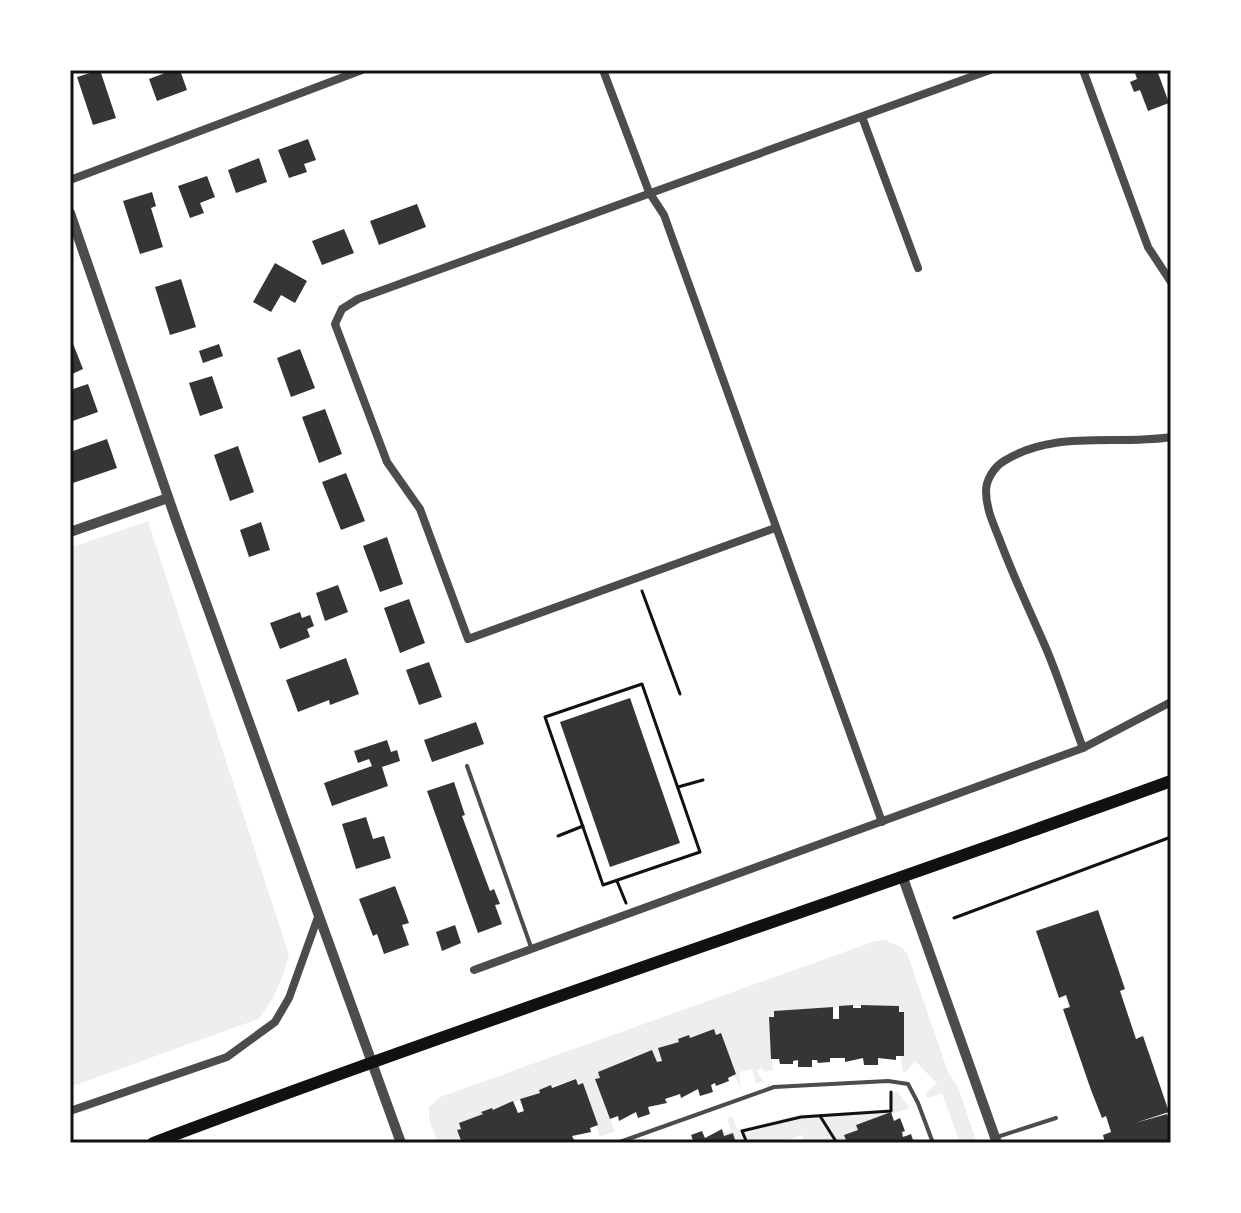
<svg xmlns="http://www.w3.org/2000/svg" width="1241" height="1213" viewBox="0 0 1241 1213" font-family="'Roboto Serif',serif">
  <rect width="100%" height="100%" fill="#fff"/>
  <g fill="#eee">
    <path d="M148 521 289 955C282 980 275 999 258 1019L70 1087V548Z"/>
    <path d="M885 940 901 947 907 953 948 1072 958 1087 977 1143H960L942 1093 928 1098 925 1094 937 1083 915 1061 906 1072 902 1071 901 1056H904L903 1012 872 1005 774 1011V1017L769 1018 773 1070 765 1072 761 1068 756 1071 763 1081 756 1084 752 1069 739 1072 741 1088 734 1075 721 1033 716 1035 714 1029 690 1038 689 1036 679 1042 658 1048 662 1061 657 1062 652 1050 632 1059 631 1057 621 1061V1064L598 1072 600 1078 595 1080 615 1131 600 1137 583 1083 578 1085 576 1079 540 1089V1093L493 1110 492 1108 482 1111 483 1114 460 1123 461 1129 457 1131 462 1143H438L429 1120V1107L440 1097 875 941Z"/>
    <path d="M889 1091 897 1092 910 1108 857 1124 858 1130 847 1143H805L802 1135 781 1143H736L733 1133 724 1136 723 1133 731 1130 727 1118 732 1116 738 1130 799 1115 889 1110Z"/>
  </g>
  <g fill="#353535">
    <path d="M100 70 116 118 93 125 77 77Z"/>
    <path d="M173 70H180L187 90 157 101 149 79Z"/>
    <path d="M1134 70H1157L1169 103 1148 111 1140 90 1134 92 1130 82 1137 79Z"/>
    <path d="M308 139 316 160 304 164 307 172 289 178 278 150Z"/>
    <path d="M259 158 267 182 236 193 228 170Z"/>
    <path d="M207 176 215 197 200 203 204 213 190 218 178 186Z"/>
    <path d="M152 192 156 206 151 208 163 247 140 254 123 201Z"/>
    <path d="M417 204 426 227 379 245 370 221Z"/>
    <path d="M344 229 354 253 322 265 312 241Z"/>
    <path d="M275 263 307 281 295 303 281 295 271 312 253 302Z"/>
    <path d="M181 279 196 327 170 335 155 287Z"/>
    <path d="M70 336 83 369 70 375Z"/>
    <path d="M219 344 223 356 203 363 199 351Z"/>
    <path d="M300 349 315 388 291 397 277 358Z"/>
    <path d="M212 376 223 408 200 416 189 383Z"/>
    <path d="M88 384 98 412 70 422V390Z"/>
    <path d="M325 409 342 454 319 463 302 417Z"/>
    <path d="M107 439 117 468 70 484V452Z"/>
    <path d="M238 446 254 492 230 501 214 455Z"/>
    <path d="M346 473 365 521 341 530 322 482Z"/>
    <path d="M261 522 270 550 249 557 240 530Z"/>
    <path d="M387 537 403 584 380 592 363 546Z"/>
    <path d="M338 585 348 612 325 621 316 593Z"/>
    <path d="M409 599 425 643 400 653 384 608Z"/>
    <path d="M300 612 302 618 310 615 314 626 307 629 310 637 280 649 270 623Z"/>
    <path d="M346 658 359 694 330 705 329 700 298 712 286 680Z"/>
    <path d="M429 662 442 697 419 705 406 670Z"/>
    <path d="M630 698 680 843 610 867 560 722Z"/>
    <path d="M476 722 484 744 432 762 424 740Z"/>
    <path d="M387 740 391 752 397 750 400 761 382 767 388 786 332 806 324 783 372 766 369 759 358 763 354 751Z"/>
    <path d="M454 782 465 815 462 816 490 891 494 889 500 904 495 905 502 924 478 933 427 791Z"/>
    <path d="M366 817 373 839 384 836 391 858 356 869 342 824Z"/>
    <path d="M395 886 409 923 402 925 409 945 384 954 377 934 373 936 359 899Z"/>
    <path d="M1098 910 1125 989 1120 991 1136 1039 1143 1036 1169 1112 1135 1123 1167 1114 1171 1127V1143H1105L1103 1135 1111 1132 1106 1116 1102 1118 1091 1090 1063 1009 1070 1007 1066 995 1059 998 1036 931Z"/>
    <path d="M455 925 461 943 442 951 436 932Z"/>
    <path d="M853 1005V1008H861V1005L899 1006V1012H904V1056H896V1060L878 1058V1065H864L863 1058 845 1062V1058H830V1062L818 1063 817 1060H812V1067H798V1060L793 1061V1064H780L779 1059H771L769 1017H774V1011L833 1007V1019H839V1006Z"/>
    <path d="M714 1029 716 1035 721 1033 736 1074 728 1078 729 1081 716 1086 715 1083 711 1085 713 1092 700 1096 698 1089 681 1098 680 1094 665 1099 667 1103 648 1107 650 1114 638 1118 636 1112 619 1121 618 1116 610 1119 595 1079 600 1078 598 1072 652 1050 657 1062 662 1061 658 1048 679 1042 678 1039 689 1035 690 1038Z"/>
    <path d="M576 1079 578 1085 583 1083 598 1125 590 1128 591 1132 572 1136 575 1142 462 1143 457 1130 461 1129 459 1123 483 1114 481 1112 492 1108 493 1110 513 1101 518 1113 524 1111 520 1099 540 1093 539 1090 551 1085 552 1088Z"/>
    <path d="M891 1112 894 1121 900 1118 905 1131 902 1132 903 1137 911 1134 914 1143H847L844 1135 858 1130 856 1125Z"/>
    <path d="M722 1129 724 1136 733 1133 736 1143H694L691 1135 702 1131 705 1138Z"/>
  </g>
  <g fill="none" stroke-linecap="round" stroke-linejoin="round">
    <g stroke="#111" stroke-width="3">
      <path d="M642 591 680 694"/>
      <path d="M642 684 700 852 603 885 545 717Z"/>
      <path d="M678 787 703 780"/>
      <path d="M558 836 583 826"/>
      <path d="M617 881 626 903"/>
      <path d="M954 918 1171 837"/>
      <path d="M820 1116 837 1143"/>
      <path d="M747 1143 742 1131 801 1117 891 1111V1092"/>
    </g>
    <g stroke="#4c4c4c" stroke-width="4">
      <path d="M467 766 531 947"/>
      <path d="M997 1137 1056 1118"/>
      <path d="M617 1143 774 1087 888 1081 908 1084 918 1103 933 1143"/>
    </g>
    <g stroke="#4c4c4c" stroke-width="8">
      <path d="M603 70 649 192 664 215 882 822"/>
      <path d="M1083 70 1148 247 1171 282"/>
      <path d="M862 117 918 268"/>
      <path d="M70 180 362 70"/>
      <path d="M775 528 468 639 420 509 387 462 335 324 342 309 358 299 990 70"/>
      <path d="M1083 748C1069 712 1058 674 1042 639 1027 605 1012 573 999 538 993 523 986 508 986 491 986 480 994 467 1004 461 1055 429 1115 446 1171 437"/>
      <path d="M474 970 1083 748 1171 702"/>
      <path d="M70 1111 227 1057 275 1022 289 998 318 917"/>
    </g>
    <g stroke="#4c4c4c" stroke-width="10">
      <path d="M70 213 176 520 401 1143"/>
      <path d="M70 532 168 498"/>
      <path d="M903 878 997 1143"/>
    </g>
    <path stroke="#111" stroke-width="12" d="M153 1143C490 1016 833 904 1171 781"/>
  </g>
  <rect width="1241" height="1213" fill="none" stroke="#ffffff" stroke-width="144"/>
  <rect x="72" y="72" width="1097" height="1069" fill="none" stroke="#111" stroke-width="3"/>
</svg>
